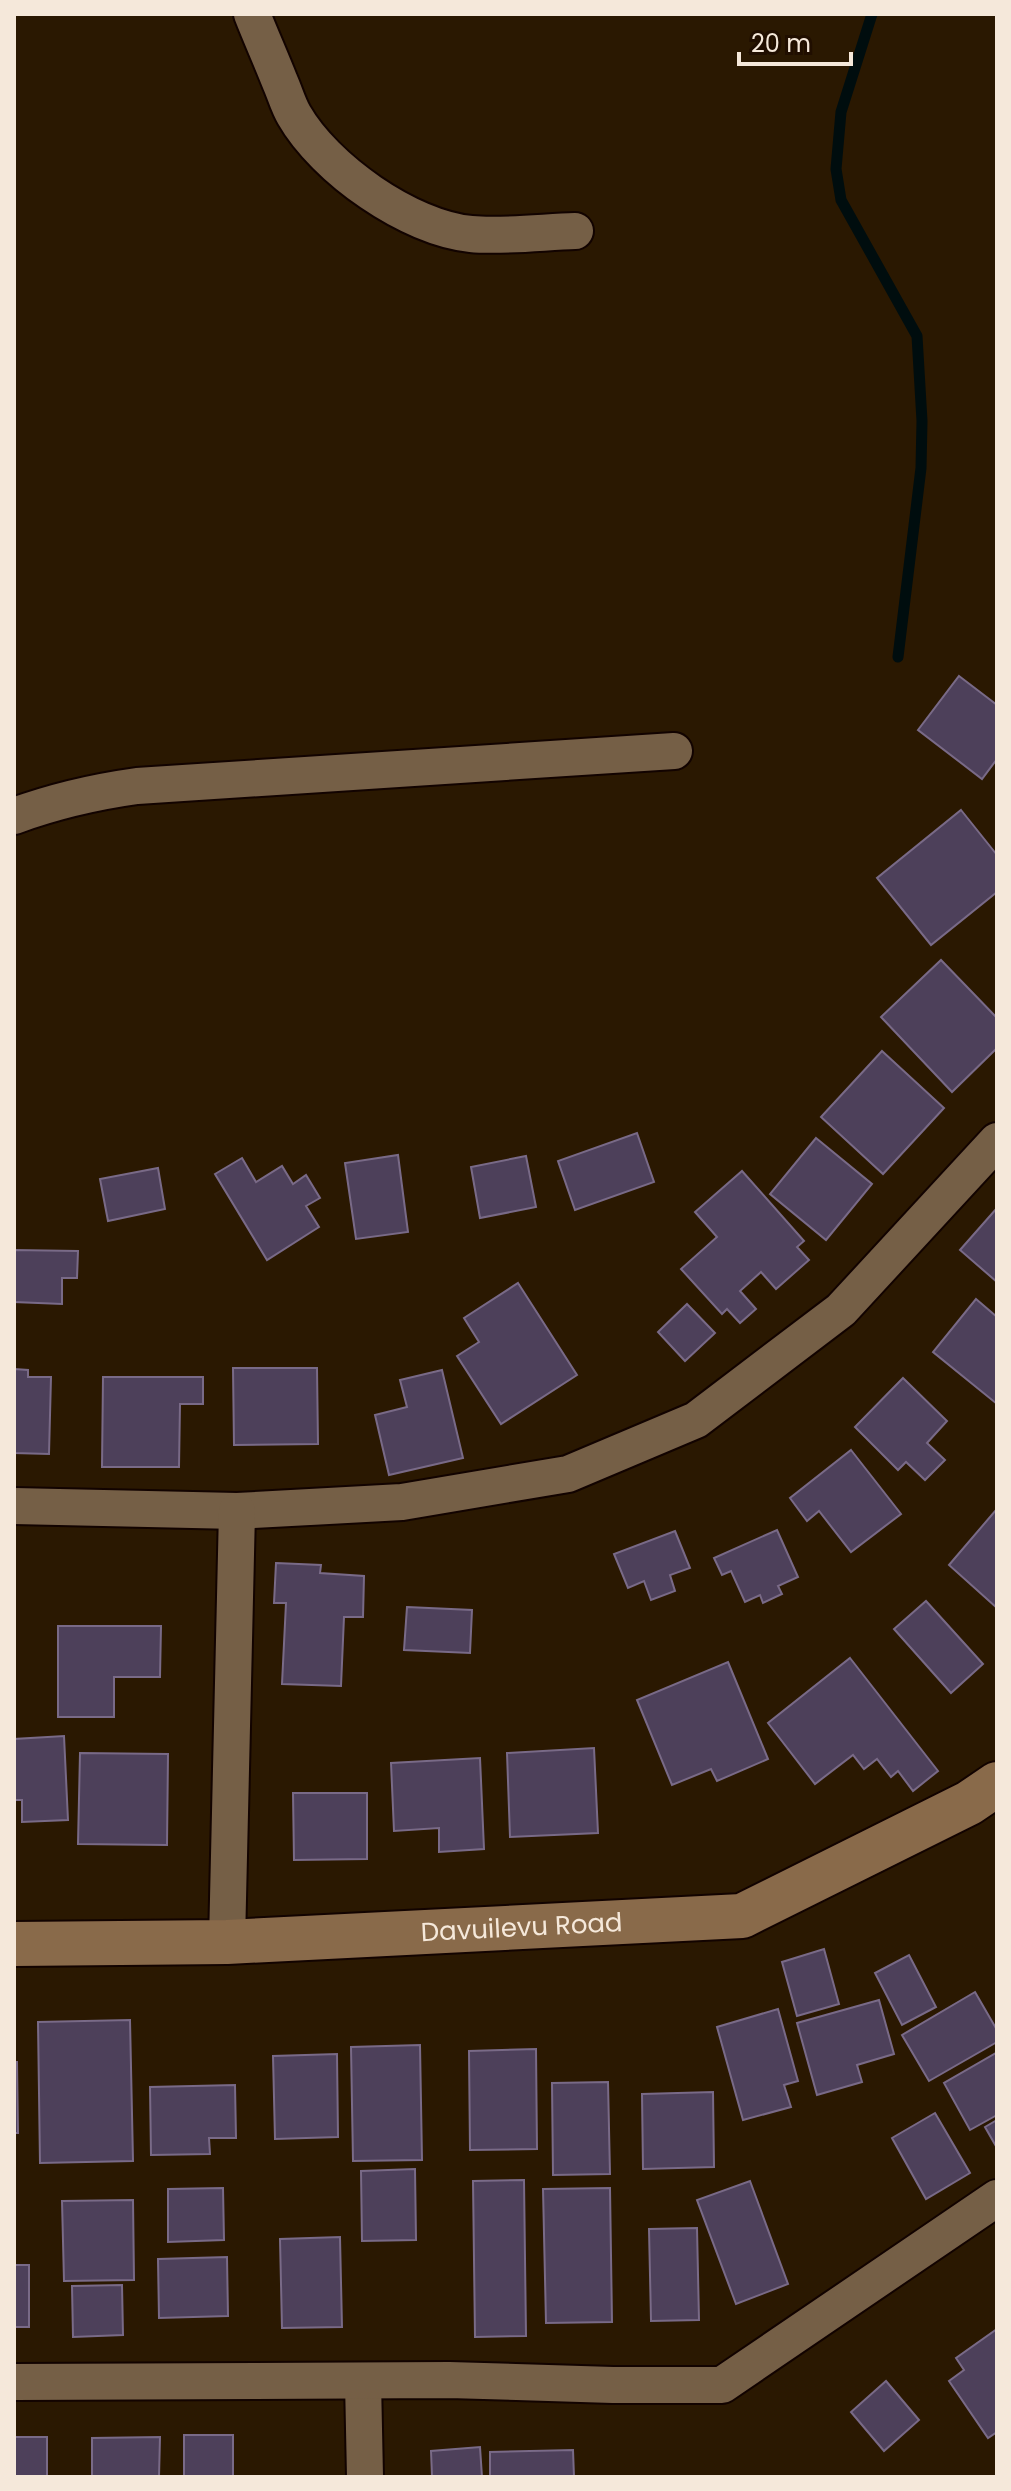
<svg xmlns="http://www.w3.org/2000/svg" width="1011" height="2491" viewBox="0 0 1011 2491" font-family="Poppins,sans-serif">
  <rect width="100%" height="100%" fill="#2a1801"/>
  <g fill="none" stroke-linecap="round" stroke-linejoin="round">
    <path stroke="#000d0e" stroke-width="11" d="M872 14 841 112 836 169 841 200 917 336 922 421 921 468 898 657"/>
  </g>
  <g fill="#4d405a" stroke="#796a87" stroke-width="2">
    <path d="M959 676 997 705V759L982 779 918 730Z"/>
    <path d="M961 810 997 855V892L931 945 877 878Z"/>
    <path d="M941 960 997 1018V1048L952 1092 881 1017Z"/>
    <path d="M882 1051 944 1108 883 1174 821 1117Z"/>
    <path d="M637 1133 654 1182 575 1210 558 1161Z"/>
    <path d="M816 1138 872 1184 826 1240 770 1194Z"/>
    <path d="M398 1155 408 1232 356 1239 345 1163Z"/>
    <path d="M526 1156 536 1207 480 1218 471 1167Z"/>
    <path d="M242 1158 256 1182 282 1166 293 1184 306 1175 320 1198 306 1206 319 1227 267 1260 215 1174Z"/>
    <path d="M158 1168 165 1209 108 1221 100 1179Z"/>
    <path d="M742 1171 804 1241 797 1247 809 1260 776 1289 761 1272 740 1291 756 1309 740 1323 727 1309 722 1314 681 1269 717 1237 695 1212Z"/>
    <path d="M997 1208V1282L960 1250Z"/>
    <path d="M14 1250 78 1251 77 1278H62V1304L14 1302Z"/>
    <path d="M518 1283 577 1375 501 1424 457 1356 479 1342 464 1318Z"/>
    <path d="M976 1299 997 1317V1404L933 1352Z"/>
    <path d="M687 1304 715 1333 685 1361 658 1332Z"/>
    <path d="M233 1368H317L318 1444 234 1445Z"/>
    <path d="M14 1369 28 1370V1377H51L49 1454 14 1453Z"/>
    <path d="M442 1370 463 1458 389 1475 375 1415 407 1407 400 1380Z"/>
    <path d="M103 1377H203V1404H180L179 1467H102Z"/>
    <path d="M903 1378 947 1421 927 1443 945 1460 925 1480 906 1462 898 1470 855 1427Z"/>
    <path d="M851 1450 901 1514 851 1552 819 1511 807 1521 790 1498Z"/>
    <path d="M996 1510 997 1511V1608L949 1565Z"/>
    <path d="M777 1530 798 1577 778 1586 782 1594 763 1603 760 1595 745 1602 731 1571 722 1575 714 1558Z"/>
    <path d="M675 1531 690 1568 670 1575 675 1591 651 1600 644 1581 628 1588 614 1554Z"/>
    <path d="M276 1563 321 1565 320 1573 364 1576 363 1617H344L341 1686 282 1684 286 1603H274Z"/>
    <path d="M926 1601 983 1664 951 1693 894 1629Z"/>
    <path d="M407 1607 472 1610 470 1653 404 1650Z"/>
    <path d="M58 1626H161L160 1677H114V1717H58Z"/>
    <path d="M850 1658 938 1771 913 1791 898 1771 891 1777 877 1759 864 1769 853 1755 815 1784 768 1723Z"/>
    <path d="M728 1662 768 1759 717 1781 711 1769 672 1785 637 1700Z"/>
    <path d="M64 1736 68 1820 22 1822V1800H14V1739Z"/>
    <path d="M594 1748 598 1833 510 1837 507 1753Z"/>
    <path d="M80 1753 168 1754 167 1845 78 1844Z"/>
    <path d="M480 1758 484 1849 439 1852V1828L394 1831 391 1763Z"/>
    <path d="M293 1793H367V1859L294 1860Z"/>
    <path d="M824 1949 839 2004 797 2016 782 1962Z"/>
    <path d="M909 1955 936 2007 902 2025 875 1973Z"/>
    <path d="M975 1992 997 2030V2042L929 2081 902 2035Z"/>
    <path d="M879 2000 894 2054 857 2065 862 2082 817 2095 797 2023Z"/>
    <path d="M778 2009 798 2081 784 2085 791 2107 743 2120 717 2027Z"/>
    <path d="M130 2020 133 2161 40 2163 38 2022Z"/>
    <path d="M420 2045 422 2160 353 2161 351 2047Z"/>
    <path d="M536 2049 537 2149 470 2150 469 2051Z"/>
    <path d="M996 2053 997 2115 970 2130 944 2083Z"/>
    <path d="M337 2054 338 2137 275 2139 273 2056Z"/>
    <path d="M14 2062H17L18 2133H14Z"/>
    <path d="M608 2082 610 2174 553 2175 552 2083Z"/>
    <path d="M235 2085 236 2138H209L210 2154 151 2155 150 2087Z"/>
    <path d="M713 2092 714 2167 643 2169 642 2094Z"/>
    <path d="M935 2113 970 2173 926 2199 892 2138Z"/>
    <path d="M997 2120V2148L985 2127Z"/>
    <path d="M415 2169 416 2240 362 2241 361 2171Z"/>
    <path d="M524 2180 526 2336 475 2337 473 2181Z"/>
    <path d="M750 2181 788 2284 736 2304 697 2200Z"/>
    <path d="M223 2188 224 2240 168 2242V2189Z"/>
    <path d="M610 2188 612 2322 546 2323 543 2189Z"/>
    <path d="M133 2200 134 2280 64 2281 62 2201Z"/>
    <path d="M697 2228 699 2320 651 2321 649 2229Z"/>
    <path d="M340 2237 342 2327 282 2328 280 2239Z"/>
    <path d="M227 2257 228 2316 159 2318 158 2259Z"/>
    <rect x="14" y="2265" width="15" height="62"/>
    <path d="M122 2285 123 2335 73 2337 72 2286Z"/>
    <path d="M997 2329V2432L988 2438 949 2381 964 2370 956 2358Z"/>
    <path d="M886 2381 919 2420 884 2451 851 2412Z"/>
    <rect x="184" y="2435" width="49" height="42"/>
    <rect x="14" y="2437" width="33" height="40"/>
    <path d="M160 2437 159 2477H92V2438Z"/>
    <path d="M480 2447 482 2477H422L432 2476 431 2451Z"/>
    <path d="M573 2450 574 2477H490V2452Z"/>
  </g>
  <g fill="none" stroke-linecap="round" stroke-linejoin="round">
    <defs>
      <g id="street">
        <path d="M252 14C261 37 271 59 280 82 285 93 288 105 294 115 325 169 409 228 471 234 502 237 544 232 575 231"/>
        <path d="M14 816C55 801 94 792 137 786L674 751"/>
        <path d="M14 1506 237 1511 402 1502 568 1474 696 1420 841 1310 997 1141"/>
        <path d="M227 1942 237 1511"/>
        <path d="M363 2381 365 2477"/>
        <path d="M14 2382 449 2380 613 2385H722L997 2198"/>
      </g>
      <g id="secondary">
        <path id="s1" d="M14 1944 227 1942 742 1916 969 1803 997 1784"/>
      </g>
    </defs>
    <use href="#street" stroke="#120300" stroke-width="40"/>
    <use href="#secondary" stroke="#120300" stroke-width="48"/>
    <use href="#street" stroke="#755f46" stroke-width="36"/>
    <use href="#secondary" stroke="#896a4a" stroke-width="44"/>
  </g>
  <g text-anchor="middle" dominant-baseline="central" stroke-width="8" stroke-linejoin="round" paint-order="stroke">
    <g font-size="26" fill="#f5e8da" stroke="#200e00">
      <text stroke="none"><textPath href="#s1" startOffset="508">Davuilevu Road</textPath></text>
    </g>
  </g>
  <rect width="1011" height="2491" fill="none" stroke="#f5e8da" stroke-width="32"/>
  <path d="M739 52v12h112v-12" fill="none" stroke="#f5e8da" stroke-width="4"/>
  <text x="751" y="52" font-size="24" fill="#f5e8da" stroke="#200e00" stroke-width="6" paint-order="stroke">20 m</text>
</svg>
